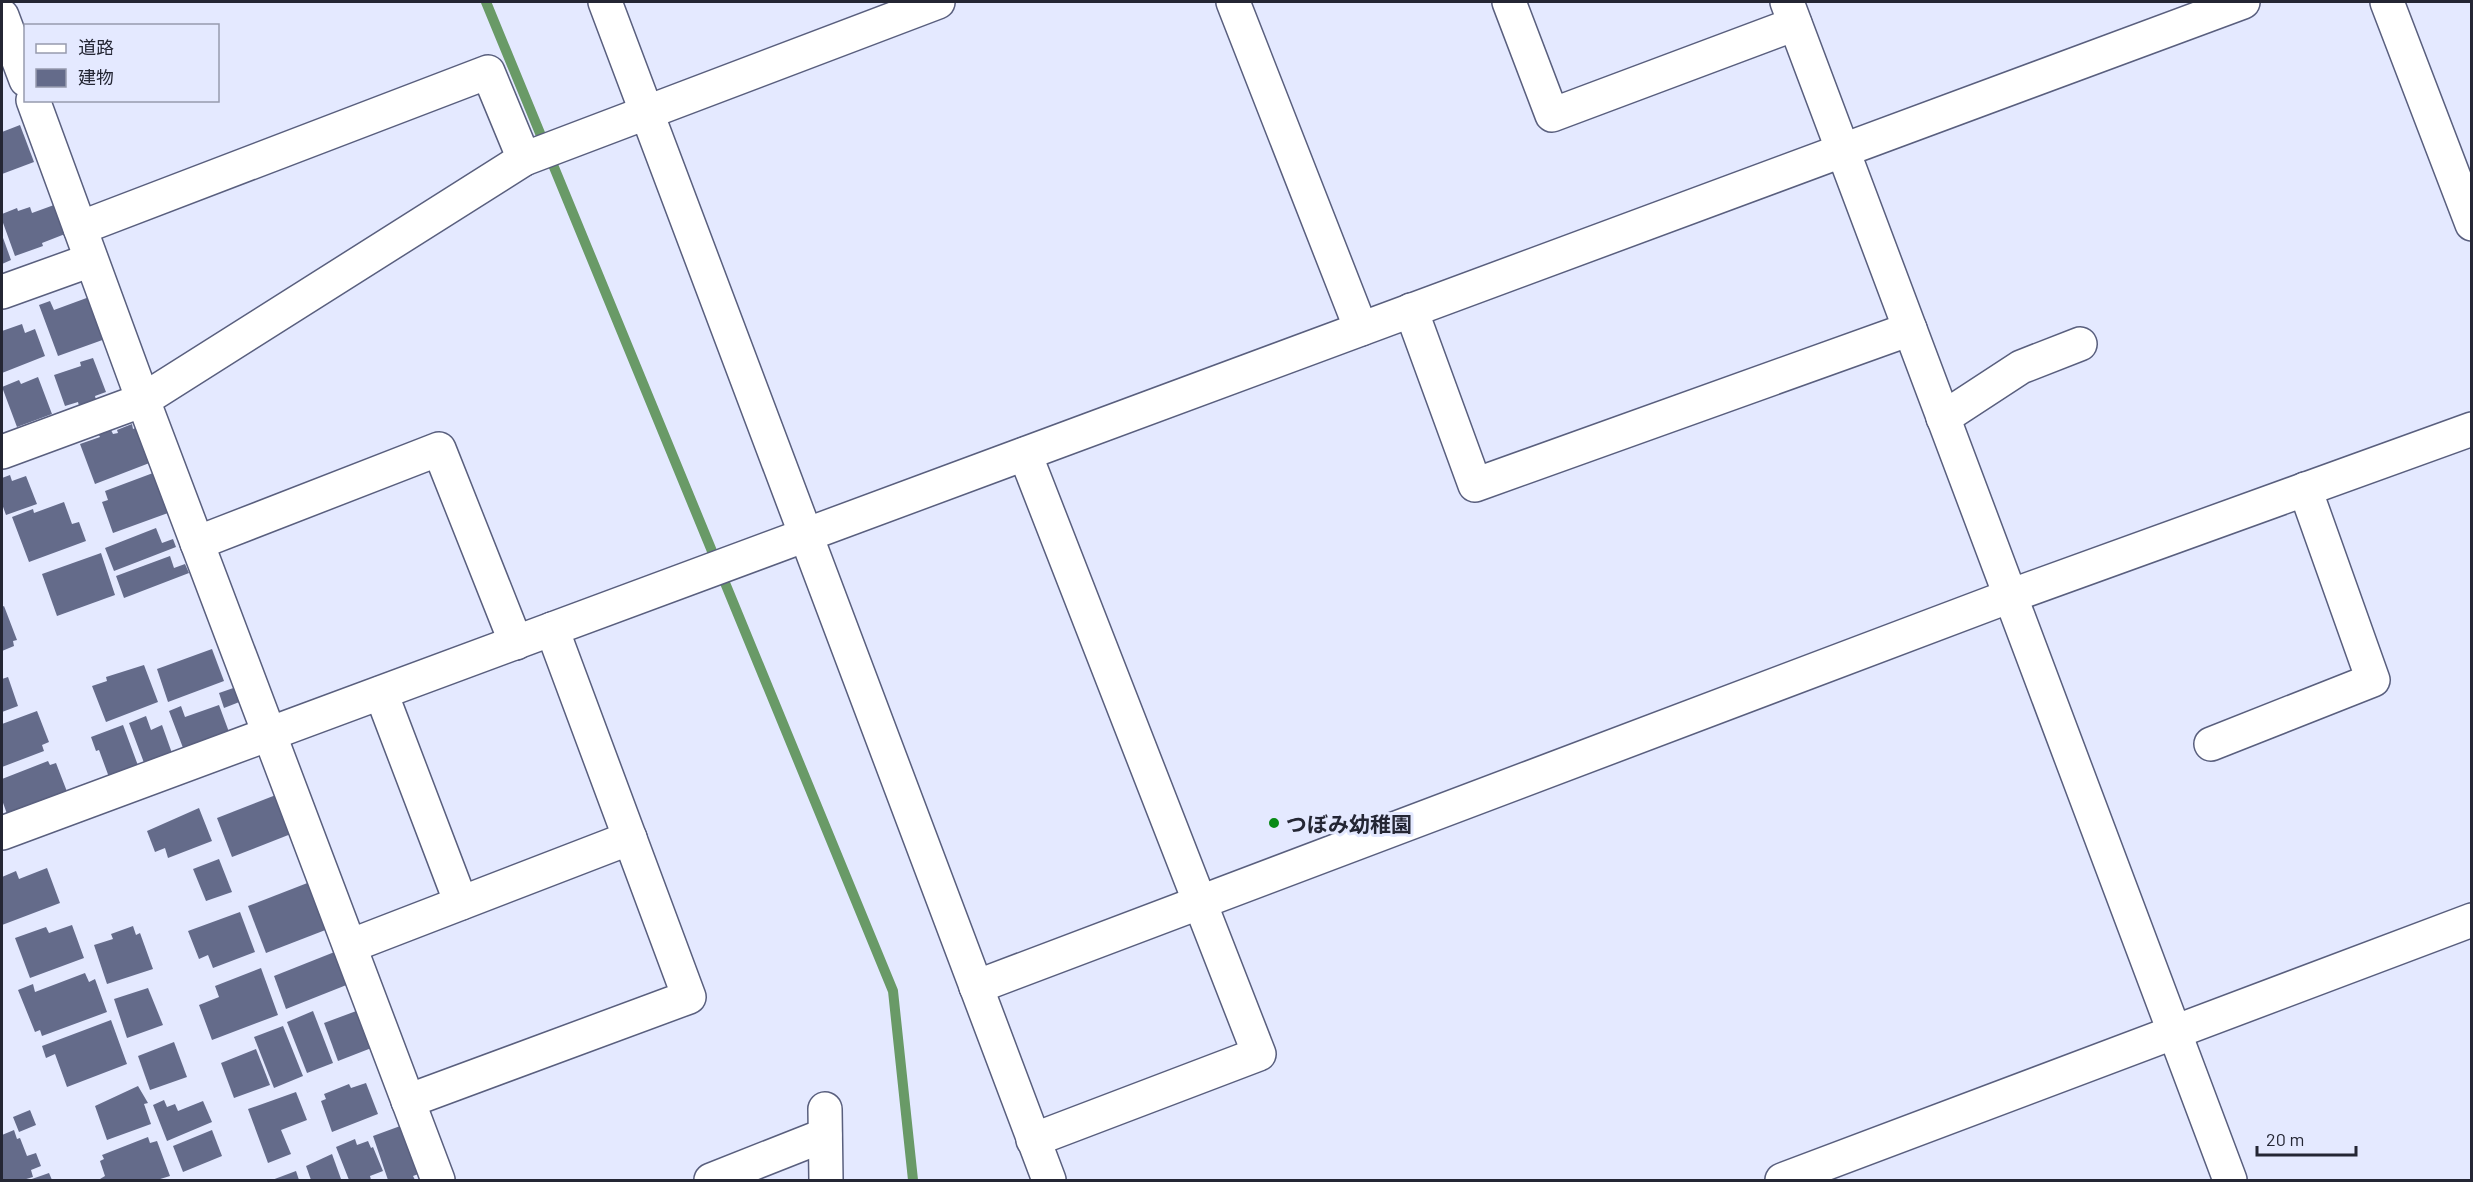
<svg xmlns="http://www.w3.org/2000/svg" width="2473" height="1182" viewBox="0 0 2473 1182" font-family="Barlow,'Noto Sans JP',sans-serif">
  <rect width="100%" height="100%" fill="#e4e9ff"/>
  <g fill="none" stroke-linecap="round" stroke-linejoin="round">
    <path stroke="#699a67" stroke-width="10" d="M486 2 893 991 913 1180"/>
  </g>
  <g fill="#646b8a">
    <path d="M20 125 34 162 2 174V132Z"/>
    <path d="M54 205 65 234 42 243 43 246 15 256 2 220V214L17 208 18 211 30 207 32 213Z"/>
    <path d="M2 235 11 260 2 264Z"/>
    <path d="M92 296 108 338 58 356 39 305 50 301 54 310Z"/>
    <path d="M22 324 25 333 35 329 45 356 2 373V331Z"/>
    <path d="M93 358 106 392 95 396 96 400 79 406 78 402 65 406 54 375 81 366 80 362Z"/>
    <path d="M38 377 52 414 17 427 2 387 19 380 21 384Z"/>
    <path d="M132 424 133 429 138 427 152 462 95 484 80 444 100 437 99 435 111 430 113 434 118 433 117 430Z"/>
    <path d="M153 473 168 513 113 533 102 502 108 500 105 491Z"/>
    <path d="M10 475 12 481 26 476 37 504 6 515 2 504V478Z"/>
    <path d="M64 502 72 524 79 522 86 541 29 562 12 517 33 509 34 513Z"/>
    <path d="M156 528 162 543 173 539 176 547 114 571 105 548Z"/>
    <path d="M101 553 115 595 57 616 42 574Z"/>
    <path d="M170 556 174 568 185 564 189 573 124 598 116 576Z"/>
    <path d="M4 606 17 640 13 641 14 646 2 651V607Z"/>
    <path d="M212 649 224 681 168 702 157 669Z"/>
    <path d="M144 665 158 702 106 722 92 686 107 681 106 677Z"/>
    <path d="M8 677 18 706 2 712V679Z"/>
    <path d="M242 685 247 699 224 708 219 693Z"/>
    <path d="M219 705 229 732 188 761 169 711 181 706 185 717Z"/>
    <path d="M37 711 49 742 42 745 44 751 2 767V724Z"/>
    <path d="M146 716 151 730 162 725 173 756 149 776 129 723Z"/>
    <path d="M123 725 143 779 113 788 99 750 96 751 91 737Z"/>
    <path d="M48 761 50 765 56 763 71 802 11 825 2 800V779Z"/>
    <path d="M281 793 296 832 232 857 217 818Z"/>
    <path d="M199 808 212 841 168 858 165 848 155 852 147 831Z"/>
    <path d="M219 859 232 892 206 901 193 869Z"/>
    <path d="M47 868 60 903 2 925V877L16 871 19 879Z"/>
    <path d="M310 882 328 929 266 953 248 906Z"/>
    <path d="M240 912 255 952 213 968 208 955 199 959 188 931Z"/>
    <path d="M72 925 84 958 30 978 15 938 46 927 49 933Z"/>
    <path d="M133 926 136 935 140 933 153 969 107 984 94 945 113 939 111 934Z"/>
    <path d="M337 951 349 984 286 1009 274 976Z"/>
    <path d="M261 968 278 1015 212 1040 199 1005 219 997 215 986Z"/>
    <path d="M85 973 89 982 95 979 107 1012 42 1036 40 1030 35 1032 18 990 33 984 35 992Z"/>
    <path d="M148 988 163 1025 127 1038 114 999Z"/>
    <path d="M359 1010 374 1047 338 1061 324 1023Z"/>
    <path d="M313 1011 333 1063 307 1073 287 1022Z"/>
    <path d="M111 1020 127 1064 67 1087 55 1054 46 1058 42 1046Z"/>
    <path d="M283 1026 303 1076 274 1088 254 1037Z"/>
    <path d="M174 1042 187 1077 150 1090 138 1056Z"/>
    <path d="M256 1049 270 1085 234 1098 221 1063Z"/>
    <path d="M366 1083 378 1114 332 1132 321 1101 326 1099 324 1094 349 1084 351 1088Z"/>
    <path d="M138 1086 148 1103 144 1104 151 1124 107 1140 95 1106Z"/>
    <path d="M296 1092 307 1120 281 1130 291 1154 268 1163 248 1109Z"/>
    <path d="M164 1100 167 1107 175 1104 178 1111 203 1101 212 1122 167 1141 153 1105Z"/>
    <path d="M30 1110 36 1125 19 1132 13 1117Z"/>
    <path d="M403 1125 421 1173 413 1176 415 1180H388L373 1136Z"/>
    <path d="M14 1130 17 1139 20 1138 27 1156 36 1153 41 1166 31 1170 33 1177 23 1180H2V1135Z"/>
    <path d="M212 1130 222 1156 183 1172 173 1146Z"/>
    <path d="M148 1137 150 1143 157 1141 170 1176 157 1180H100V1179L105 1176 100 1161 104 1159 102 1155Z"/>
    <path d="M355 1139 357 1145 368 1141 371 1148 373 1147 383 1171 370 1176 371 1180H349L336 1147Z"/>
    <path d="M332 1154 341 1179 311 1180 306 1166Z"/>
    <path d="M296 1171 299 1180H272Z"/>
    <path d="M49 1173 52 1180H29Z"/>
  </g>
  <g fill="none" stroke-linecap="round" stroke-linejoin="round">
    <defs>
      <g id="minor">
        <path d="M605 2 1049 1180"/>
        <path d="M1233 2 1361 329"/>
        <path d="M1509 2 1552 115 1795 24"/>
        <path d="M1787 2 2230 1180"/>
        <path d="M2387 2 2472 224"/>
        <path d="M2 16 26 80"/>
        <path d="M33 100 143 400 438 1180"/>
        <path d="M80 228 488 72 524 159"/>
        <path d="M2 292 91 260"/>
        <path d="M1411 310 1475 485 1910 329"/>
        <path d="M1943 418 2021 367 2080 344"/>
        <path d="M2 452 143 400 524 159 938 2"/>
        <path d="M1025 454 1259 1054 1033 1140"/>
        <path d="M197 543 439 449 516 643"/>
        <path d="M381 693 461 903"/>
        <path d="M2211 744 2373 680 2305 489"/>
        <path d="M2 833 2243 2"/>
        <path d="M350 946 630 838"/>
        <path d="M976 987 2010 596 2472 429"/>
        <path d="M408 1101 689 997 552 629"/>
        <path d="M825 1109 826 1180"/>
        <path d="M711 1180 825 1135"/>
        <path d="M1782 1180 2472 920"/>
      </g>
    </defs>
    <use href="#minor" stroke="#595f7e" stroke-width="36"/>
    <use href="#minor" stroke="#fff" stroke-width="33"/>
  </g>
  <circle fill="#078a15" stroke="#e4e9ff" stroke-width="2" cx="1274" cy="823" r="6"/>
  <g text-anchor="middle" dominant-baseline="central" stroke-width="6" stroke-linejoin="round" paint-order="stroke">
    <g font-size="21" font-weight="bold" fill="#242634" stroke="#e4e9ff" text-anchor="start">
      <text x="1286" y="823">つぼみ幼稚園</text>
    </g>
  </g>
  <rect width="2473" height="1182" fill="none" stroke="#242634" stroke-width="6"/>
  <rect x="24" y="24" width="195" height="78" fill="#e4e9ff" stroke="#979bae" stroke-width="1.5"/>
  <rect x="36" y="44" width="30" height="9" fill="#ffffff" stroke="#979bae" stroke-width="1.5"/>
  <text x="78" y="54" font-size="18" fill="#242634">道路</text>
  <rect x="36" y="69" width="30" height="18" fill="#646b8a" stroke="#979bae" stroke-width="1.5"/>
  <text x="78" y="84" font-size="18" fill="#242634">建物</text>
  <path d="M2257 1146v9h99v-9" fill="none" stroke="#242634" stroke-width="3"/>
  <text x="2266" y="1146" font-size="18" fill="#242634" stroke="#e4e9ff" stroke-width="4.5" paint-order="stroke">20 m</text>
</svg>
